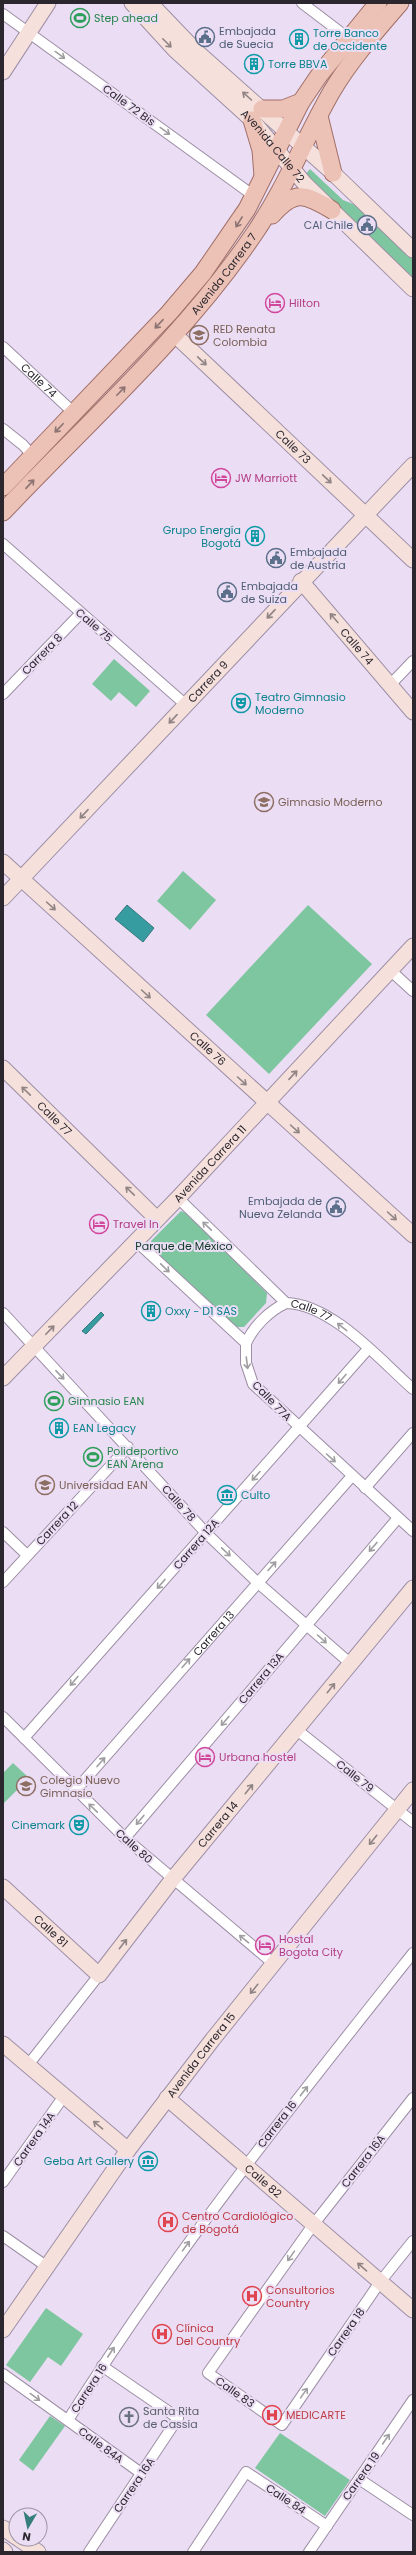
<svg xmlns="http://www.w3.org/2000/svg" width="416" height="2555" viewBox="0 0 416 2555" font-family="Poppins,sans-serif">
  <rect width="100%" height="100%" fill="#ebddf4"/>
  <g fill="#7ec6a0">
    <path d="M310 169 343 200 358 206 413 258V279L303 177Z"/>
    <path d="M114 659 150 691 136 707 119 692 111 701 92 684Z"/>
    <path d="M183 871 216 900 190 930 157 901Z"/>
    <path d="M308 905 372 964 269 1074 206 1015Z"/>
    <path d="M181 1211 188 1214 267 1293 266 1303 244 1327H236L152 1251 151 1241Z"/>
    <path d="M13 1763 29 1778 3 1804V1773Z"/>
    <path d="M46 2308 83 2334 61 2366 48 2357 30 2382 6 2365Z"/>
    <path d="M50 2416 65 2426 33 2471 19 2460Z"/>
    <path d="M280 2433 350 2480 325 2516 255 2468Z"/>
  </g>
  <g fill="#379ca0" stroke="#34797e">
    <path d="M127 905 154 928 143 942 115 919Z"/>
    <path d="M101 1312 104 1315 86 1334 82 1331Z"/>
  </g>
  <g fill="none" stroke-linecap="round" stroke-linejoin="round">
    <defs>
      <g id="street">
        <path d="M302 3 348 38"/>
        <path d="M3 14 254 196"/>
        <path id="s1" d="M3 347 74 413"/>
        <path d="M3 429 23 445 33 456"/>
        <path d="M3 544 186 705"/>
        <path d="M391 684 413 661"/>
        <path d="M3 694 81 613"/>
        <path d="M390 970 413 991"/>
        <path id="s2" d="M178 1198 286 1303C332 1304 380 1360 413 1389"/>
        <path d="M136 1241 246 1343V1363L253 1384 413 1531"/>
        <path d="M3 1313 206 1533 257 1582 351 1664"/>
        <path d="M246 1343C254 1326 269 1311 286 1303"/>
        <path d="M365 1488 413 1433"/>
        <path d="M3 1532 27 1555"/>
        <path d="M3 1582 128 1447"/>
        <path d="M3 1717 125 1838 274 1964"/>
        <path d="M297 1730 413 1822"/>
        <path d="M24 1738 368 1349"/>
        <path id="s3" d="M75 1791 352 1476"/>
        <path d="M125 1838 398 1518"/>
        <path d="M28 2065 99 1975"/>
        <path d="M413 2098 313 2225 208 2373 282 2425 380 2282 413 2241"/>
        <path d="M3 2182 64 2096"/>
        <path d="M3 2236 46 2266"/>
        <path d="M3 2374 141 2473"/>
        <path d="M68 2420C171 2256 292 2105 413 1953"/>
        <path d="M359 2479 413 2515"/>
        <path d="M89 2552 178 2418 102 2366"/>
        <path d="M193 2552 246 2472 327 2526"/>
        <path d="M309 2552 413 2400"/>
      </g>
      <g id="secondary">
        <path id="s4" d="M132 3 175 50 252 120 305 184 413 289"/>
        <path d="M150 3 195 50 333 173 413 250"/>
        <path d="M3 72 48 3"/>
        <path id="s5" d="M174 334 413 560"/>
        <path id="s6" d="M301 581 413 712"/>
        <path id="s7" d="M3 862 413 1235"/>
        <path id="s8" d="M3 898 413 465"/>
        <path id="s9" d="M3 1068 157 1219"/>
        <path id="s10" d="M3 1378 178 1198 413 946"/>
        <path id="s11" d="M3 1887 99 1975 172 1880 413 1588"/>
        <path d="M3 2044 128 2150"/>
        <path id="s12" d="M167 2098 413 2310"/>
        <path id="s13" d="M3 2330 128 2150 213 2039 413 1790"/>
        <path d="M3 2528 16 2537"/>
        <path d="M19 2539 38 2552"/>
        <path d="M3 2550 5 2552"/>
      </g>
      <g id="primary">
        <path d="M262 109H283L301 102"/>
        <path d="M319 116 333 173"/>
        <path d="M252 120 261 150 263 176"/>
        <path d="M272 215C295 189 305 194 332 210"/>
        <path d="M3 487 169 313 203 273 247 209 301 102 320 74 378 3"/>
        <path id="s14" d="M3 512C88 422 184 337 254 234 285 189 305 138 332 91 351 59 376 31 400 3"/>
      </g>
    </defs>
    <use href="#street" stroke="#9d8fa5" stroke-width="12"/>
    <use href="#secondary" stroke="#9d8fa5" stroke-width="17"/>
    <use href="#primary" stroke="#a07068" stroke-width="19"/>
    <use href="#street" stroke="#fff" stroke-width="10"/>
    <use href="#secondary" stroke="#f5e0db" stroke-width="15"/>
    <use href="#primary" stroke="#ecc1b6" stroke-width="17"/>
  </g>
  <defs><path id="oneway-shaft" d="M-6 0H5M1.5-3L5.5 0L1.5 3" fill="none" stroke-width="1.6" stroke-linecap="round" stroke-linejoin="round"/></defs>
  <g stroke="#908485">
    <use href="#oneway-shaft" transform="translate(167 43) rotate(45)"/>
    <use href="#oneway-shaft" transform="translate(247 96) rotate(-138)"/>
    <use href="#oneway-shaft" transform="translate(202 361) rotate(43)"/>
    <use href="#oneway-shaft" transform="translate(327 479) rotate(43)"/>
    <use href="#oneway-shaft" transform="translate(271 614) rotate(133)"/>
    <use href="#oneway-shaft" transform="translate(334 618) rotate(-131)"/>
    <use href="#oneway-shaft" transform="translate(173 719) rotate(133)"/>
    <use href="#oneway-shaft" transform="translate(84 814) rotate(133)"/>
    <use href="#oneway-shaft" transform="translate(51 906) rotate(42)"/>
    <use href="#oneway-shaft" transform="translate(146 994) rotate(42)"/>
    <use href="#oneway-shaft" transform="translate(293 1075) rotate(-47)"/>
    <use href="#oneway-shaft" transform="translate(242 1081) rotate(42)"/>
    <use href="#oneway-shaft" transform="translate(26 1091) rotate(-136)"/>
    <use href="#oneway-shaft" transform="translate(295 1129) rotate(42)"/>
    <use href="#oneway-shaft" transform="translate(130 1191) rotate(-136)"/>
    <use href="#oneway-shaft" transform="translate(392 1216) rotate(42)"/>
    <use href="#oneway-shaft" transform="translate(50 1330) rotate(-46)"/>
    <use href="#oneway-shaft" transform="translate(331 1688) rotate(-51)"/>
    <use href="#oneway-shaft" transform="translate(249 1789) rotate(-51)"/>
    <use href="#oneway-shaft" transform="translate(373 1840) rotate(129)"/>
    <use href="#oneway-shaft" transform="translate(123 1944) rotate(-52)"/>
    <use href="#oneway-shaft" transform="translate(254 1989) rotate(129)"/>
    <use href="#oneway-shaft" transform="translate(98 2125) rotate(-140)"/>
    <use href="#oneway-shaft" transform="translate(362 2267) rotate(-139)"/>
  </g>
  <g stroke="#a09ea1">
    <use href="#oneway-shaft" transform="translate(60 55) rotate(36)"/>
    <use href="#oneway-shaft" transform="translate(165 131) rotate(36)"/>
    <use href="#oneway-shaft" transform="translate(207 1226) rotate(-136)"/>
    <use href="#oneway-shaft" transform="translate(165 1268) rotate(44)"/>
    <use href="#oneway-shaft" transform="translate(342 1327) rotate(-142)"/>
    <use href="#oneway-shaft" transform="translate(247 1363) rotate(83)"/>
    <use href="#oneway-shaft" transform="translate(60 1375) rotate(47)"/>
    <use href="#oneway-shaft" transform="translate(342 1379) rotate(131)"/>
    <use href="#oneway-shaft" transform="translate(331 1458) rotate(42)"/>
    <use href="#oneway-shaft" transform="translate(256 1476) rotate(132)"/>
    <use href="#oneway-shaft" transform="translate(373 1547) rotate(131)"/>
    <use href="#oneway-shaft" transform="translate(226 1552) rotate(44)"/>
    <use href="#oneway-shaft" transform="translate(272 1566) rotate(-48)"/>
    <use href="#oneway-shaft" transform="translate(161 1584) rotate(131)"/>
    <use href="#oneway-shaft" transform="translate(322 1639) rotate(42)"/>
    <use href="#oneway-shaft" transform="translate(186 1663) rotate(-49)"/>
    <use href="#oneway-shaft" transform="translate(74 1681) rotate(131)"/>
    <use href="#oneway-shaft" transform="translate(225 1721) rotate(130)"/>
    <use href="#oneway-shaft" transform="translate(101 1762) rotate(-49)"/>
    <use href="#oneway-shaft" transform="translate(93 1808) rotate(-136)"/>
    <use href="#oneway-shaft" transform="translate(140 1820) rotate(130)"/>
    <use href="#oneway-shaft" transform="translate(244 1939) rotate(-141)"/>
    <use href="#oneway-shaft" transform="translate(304 2091) rotate(-52)"/>
    <use href="#oneway-shaft" transform="translate(186 2246) rotate(-54)"/>
    <use href="#oneway-shaft" transform="translate(291 2256) rotate(125)"/>
    <use href="#oneway-shaft" transform="translate(111 2352) rotate(-57)"/>
    <use href="#oneway-shaft" transform="translate(304 2393) rotate(-55)"/>
    <use href="#oneway-shaft" transform="translate(35 2397) rotate(36)"/>
    <use href="#oneway-shaft" transform="translate(386 2439) rotate(-56)"/>
  </g>
  <g stroke="#8c7472">
    <use href="#oneway-shaft" transform="translate(239 222) rotate(122)"/>
    <use href="#oneway-shaft" transform="translate(159 324) rotate(133)"/>
    <use href="#oneway-shaft" transform="translate(121 391) rotate(-46)"/>
    <use href="#oneway-shaft" transform="translate(59 428) rotate(134)"/>
    <use href="#oneway-shaft" transform="translate(30 484) rotate(-47)"/>
  </g>
  <defs>
    <symbol id="stadium-ring" viewBox="-11 -11 22 22"><circle r="9.5" fill="#ebddf4" stroke="#2e9e5b" stroke-width="1.5"/><path d="M0-5a6.5 5 0 1 0 0 10a6.5 5 0 1 0 0-10ZM-3.5-1.8h7v3.6h-7Z" fill="#2e9e5b"/></symbol>
    <symbol id="civic-ring" viewBox="-11 -11 22 22"><circle r="9.5" fill="#ebddf4" stroke="#5c6f8a" stroke-width="1.5"/><path d="M-.6-6.5H3V-4.5H.6V-3L4-1V1h2V6H-6V1h2V-1L-.6-3ZM-1.2 2.5V6h2.4V2.5Z" fill="#5c6f8a"/></symbol>
    <symbol id="building-ring" viewBox="-11 -11 22 22"><circle r="9.5" fill="#ebddf4" stroke="#0f9aa8" stroke-width="1.5"/><path d="M-4-6H4V6H1V3H-1V6H-4ZM-2.5-4.3h1.7v1.8h-1.7ZM.8-4.3h1.7v1.8H.8ZM-2.5-1h1.7V.8h-1.7ZM.8-1h1.7V.8H.8Z" fill="#0f9aa8"/></symbol>
    <symbol id="hotel-ring" viewBox="-11 -11 22 22"><circle r="9.5" fill="#ebddf4" stroke="#d1479c" stroke-width="1.5"/><path d="M-6-4.5h1.5V1H6V5H4.5V3h-9V5H-6ZM-4 0a1.8 1.8 0 1 1 3.6 0ZM.5 0V-2.5h3Q6-2.5 6 0Z" fill="#d1479c"/></symbol>
    <symbol id="university-ring" viewBox="-11 -11 22 22"><circle r="9.5" fill="#ebddf4" stroke="#8d6e63" stroke-width="1.5"/><path d="M0-5L7-2L0 1L-7-2ZM-4 1L0 2.5L4 1V4Q0 6-4 4Z" fill="#8d6e63"/></symbol>
    <symbol id="theatre-ring" viewBox="-11 -11 22 22"><circle r="9.5" fill="#ebddf4" stroke="#0f9aa8" stroke-width="1.5"/><path d="M-5-5.5Q0-4 5-5.5V0Q5 5 0 6Q-5 5-5 0ZM-3.3-2.5H-1v1.5H-3.3ZM1-2.5H3.3v1.5H1ZM-2.8 1Q0 5.5 2.8 1Z" fill="#0f9aa8"/></symbol>
    <symbol id="school-ring" viewBox="-11 -11 22 22"><circle r="9.5" fill="#ebddf4" stroke="#8d6e63" stroke-width="1.5"/><path d="M0-5L7-2L0 1L-7-2ZM-4 1L0 2.5L4 1V4Q0 6-4 4Z" fill="#8d6e63"/></symbol>
    <symbol id="museum-ring" viewBox="-11 -11 22 22"><circle r="9.5" fill="#ebddf4" stroke="#0f9aa8" stroke-width="1.5"/><path d="M0-6L6-3V-2H-6V-3ZM-5-1h2V3h-2ZM-1-1h2V3h-2ZM3-1h2V3H3ZM-6 4H6V6H-6Z" fill="#0f9aa8"/></symbol>
    <symbol id="hospital-ring" viewBox="-11 -11 22 22"><circle r="9.5" fill="#ebddf4" stroke="#e0444e" stroke-width="1.5"/><path d="M-5-5h3v3.5h4V-5h3V5h-3V1.5h-4V5h-3Z" fill="#e0444e"/></symbol>
    <symbol id="church-ring" viewBox="-11 -11 22 22"><circle r="9.5" fill="#ebddf4" stroke="#6b7280" stroke-width="1.5"/><path d="M-1.2-6h2.4v3.5h3.3v2.4h-3.3V6h-2.4V-.1h-3.3v-2.4h3.3Z" fill="#6b7280"/></symbol>
  </defs>
  <g fill-rule="evenodd">
    <use href="#stadium-ring" x="69" y="7" width="22" height="22"/>
    <use href="#civic-ring" x="194" y="26" width="22" height="22"/>
    <use href="#building-ring" x="288" y="28" width="22" height="22"/>
    <use href="#building-ring" x="243" y="53" width="22" height="22"/>
    <use href="#civic-ring" x="356" y="214" width="22" height="22"/>
    <use href="#hotel-ring" x="264" y="292" width="22" height="22"/>
    <use href="#university-ring" x="188" y="324" width="22" height="22"/>
    <use href="#hotel-ring" x="210" y="467" width="22" height="22"/>
    <use href="#building-ring" x="244" y="525" width="22" height="22"/>
    <use href="#civic-ring" x="265" y="547" width="22" height="22"/>
    <use href="#civic-ring" x="216" y="581" width="22" height="22"/>
    <use href="#theatre-ring" x="230" y="692" width="22" height="22"/>
    <use href="#school-ring" x="253" y="791" width="22" height="22"/>
    <use href="#civic-ring" x="325" y="1196" width="22" height="22"/>
    <use href="#hotel-ring" x="88" y="1213" width="22" height="22"/>
    <use href="#building-ring" x="140" y="1300" width="22" height="22"/>
    <use href="#stadium-ring" x="43" y="1390" width="22" height="22"/>
    <use href="#building-ring" x="48" y="1417" width="22" height="22"/>
    <use href="#stadium-ring" x="82" y="1446" width="22" height="22"/>
    <use href="#university-ring" x="34" y="1474" width="22" height="22"/>
    <use href="#museum-ring" x="216" y="1484" width="22" height="22"/>
    <use href="#hotel-ring" x="194" y="1746" width="22" height="22"/>
    <use href="#school-ring" x="15" y="1775" width="22" height="22"/>
    <use href="#theatre-ring" x="68" y="1814" width="22" height="22"/>
    <use href="#hotel-ring" x="254" y="1934" width="22" height="22"/>
    <use href="#museum-ring" x="137" y="2150" width="22" height="22"/>
    <use href="#hospital-ring" x="157" y="2211" width="22" height="22"/>
    <use href="#hospital-ring" x="241" y="2285" width="22" height="22"/>
    <use href="#hospital-ring" x="151" y="2323" width="22" height="22"/>
    <use href="#hospital-ring" x="261" y="2404" width="22" height="22"/>
    <use href="#church-ring" x="118" y="2406" width="22" height="22"/>
  </g>
  <g text-anchor="middle" dominant-baseline="central" stroke-width="4" stroke-linejoin="round" paint-order="stroke">
    <g font-size="11" fill="#27864d" stroke="#ebddf4" text-anchor="start">
      <text x="94" y="18">Step ahead</text>
      <text x="68" y="1401">Gimnasio EAN</text>
      <text x="107" y="1451">Polideportivo<tspan x="107" dy="13">EAN Arena</tspan></text>
    </g>
    <g font-size="11" fill="#4e5e75" stroke="#ebddf4" text-anchor="start">
      <text x="219" y="31">Embajada<tspan x="219" dy="13">de Suecia</tspan></text>
      <text x="353" y="225" text-anchor="end">CAI Chile</text>
      <text x="290" y="552">Embajada<tspan x="290" dy="13">de Austria</tspan></text>
      <text x="241" y="586">Embajada<tspan x="241" dy="13">de Suiza</tspan></text>
      <text x="322" y="1201" text-anchor="end">Embajada de<tspan x="322" dy="13">Nueva Zelanda</tspan></text>
    </g>
    <g font-size="11" fill="#0d838f" stroke="#ebddf4" text-anchor="start">
      <text x="313" y="33">Torre Banco<tspan x="313" dy="13">de Occidente</tspan></text>
      <text x="268" y="64">Torre BBVA</text>
      <text x="241" y="530" text-anchor="end">Grupo Energía<tspan x="241" dy="13">Bogotá</tspan></text>
      <text x="255" y="697">Teatro Gimnasio<tspan x="255" dy="13">Moderno</tspan></text>
      <text x="165" y="1311">Oxxy - D1 SAS</text>
      <text x="73" y="1428">EAN Legacy</text>
      <text x="241" y="1495">Culto</text>
      <text x="65" y="1825" text-anchor="end">Cinemark</text>
      <text x="134" y="2161" text-anchor="end">Geba Art Gallery</text>
    </g>
    <g font-size="11" fill="#2c272f" stroke="#ebddf4">
      <text transform="translate(129 105) rotate(36)">Calle 72 Bis</text>
      <text stroke="none"><textPath href="#s4" startOffset="201">Avenida Calle 72</textPath></text>
      <text stroke="none"><textPath href="#s14" startOffset="325">Avenida Carrera 7</textPath></text>
      <text stroke="none"><textPath href="#s1" startOffset="49">Calle 74</textPath></text>
      <text stroke="none"><textPath href="#s5" startOffset="164">Calle 73</textPath></text>
      <text transform="translate(94 625) rotate(41)">Calle 75</text>
      <text stroke="none"><textPath href="#s6" startOffset="86">Calle 74</textPath></text>
      <text transform="translate(42 654) rotate(-46)">Carrera 8</text>
      <text stroke="none"><textPath href="#s8" startOffset="298">Carrera 9</textPath></text>
      <text stroke="none"><textPath href="#s7" startOffset="277">Calle 76</textPath></text>
      <text stroke="none"><textPath href="#s9" startOffset="72">Calle 77</textPath></text>
      <text stroke="none"><textPath href="#s10" startOffset="298">Avenida Carrera 11</textPath></text>
      <text stroke="none"><textPath href="#s2" startOffset="177">Calle 77</textPath></text>
      <text transform="translate(272 1401) rotate(46)">Calle 77A</text>
      <text transform="translate(179 1503) rotate(48)">Calle 78</text>
      <text transform="translate(57 1523) rotate(-47)">Carrera 12</text>
      <text transform="translate(196 1544) rotate(-49)">Carrera 12A</text>
      <text stroke="none"><textPath href="#s3" startOffset="210">Carrera 13</textPath></text>
      <text transform="translate(261 1678) rotate(-50)">Carrera 13A</text>
      <text transform="translate(355 1776) rotate(38)">Calle 79</text>
      <text stroke="none"><textPath href="#s11" startOffset="322">Carrera 14</textPath></text>
      <text transform="translate(134 1846) rotate(42)">Calle 80</text>
      <text stroke="none"><textPath href="#s11" startOffset="65">Calle 81</textPath></text>
      <text stroke="none"><textPath href="#s13" startOffset="339">Avenida Carrera 15</textPath></text>
      <text transform="translate(277 2124) rotate(-52)">Carrera 16</text>
      <text transform="translate(34 2139) rotate(-55)">Carrera 14A</text>
      <text transform="translate(363 2161) rotate(-52)">Carrera 16A</text>
      <text stroke="none"><textPath href="#s12" startOffset="127">Calle 82</textPath></text>
      <text transform="translate(346 2332) rotate(-55)">Carrera 18</text>
      <text transform="translate(89 2388) rotate(-57)">Carrera 16</text>
      <text transform="translate(235 2392) rotate(35)">Calle 83</text>
      <text transform="translate(101 2445) rotate(36)">Calle 84A</text>
      <text transform="translate(361 2476) rotate(-55)">Carrera 19</text>
      <text transform="translate(134 2485) rotate(-56)">Carrera 16A</text>
      <text transform="translate(286 2499) rotate(33)">Calle 84</text>
    </g>
    <g font-size="11" fill="#b23c85" stroke="#ebddf4" text-anchor="start">
      <text x="289" y="303">Hilton</text>
      <text x="235" y="478">JW Marriott</text>
      <text x="113" y="1224">Travel In</text>
      <text x="219" y="1757">Urbana hostel</text>
      <text x="279" y="1939">Hostal<tspan x="279" dy="13">Bogota City</tspan></text>
    </g>
    <g font-size="11" fill="#785e54" stroke="#ebddf4" text-anchor="start">
      <text x="213" y="329">RED Renata<tspan x="213" dy="13">Colombia</tspan></text>
      <text x="278" y="802">Gimnasio Moderno</text>
      <text x="59" y="1485">Universidad EAN</text>
      <text x="40" y="1780">Colegio Nuevo<tspan x="40" dy="13">Gimnasio</tspan></text>
    </g>
    <g font-size="11" fill="#0f3825" stroke="#ebddf4">
      <text x="184" y="1246">Parque de México</text>
    </g>
    <g font-size="11" fill="#be3a42" stroke="#ebddf4" text-anchor="start">
      <text x="182" y="2216">Centro Cardiológico<tspan x="182" dy="13">de Bogotá</tspan></text>
      <text x="266" y="2290">Consultorios<tspan x="266" dy="13">Country</tspan></text>
      <text x="176" y="2328">Clínica<tspan x="176" dy="13">Del Country</tspan></text>
      <text x="286" y="2415">MEDICARTE</text>
    </g>
    <g font-size="11" fill="#5b616d" stroke="#ebddf4" text-anchor="start">
      <text x="143" y="2411">Santa Rita<tspan x="143" dy="13">de Cassia</tspan></text>
    </g>
  </g>
  <rect width="416" height="2555" fill="none" stroke="#2c272f" stroke-width="8"/>
  <g transform="translate(28 2527) rotate(189)"><circle r="19" fill="#ebddf4" stroke="#9f94a5"/>
  <path d="M0-3L7 15L0 10L-7 15Z" fill="#357e7c"/>
  <text y="-6" font-size="11" font-weight="bold" text-anchor="middle" fill="#2c272f">N</text>
  </g>
</svg>
